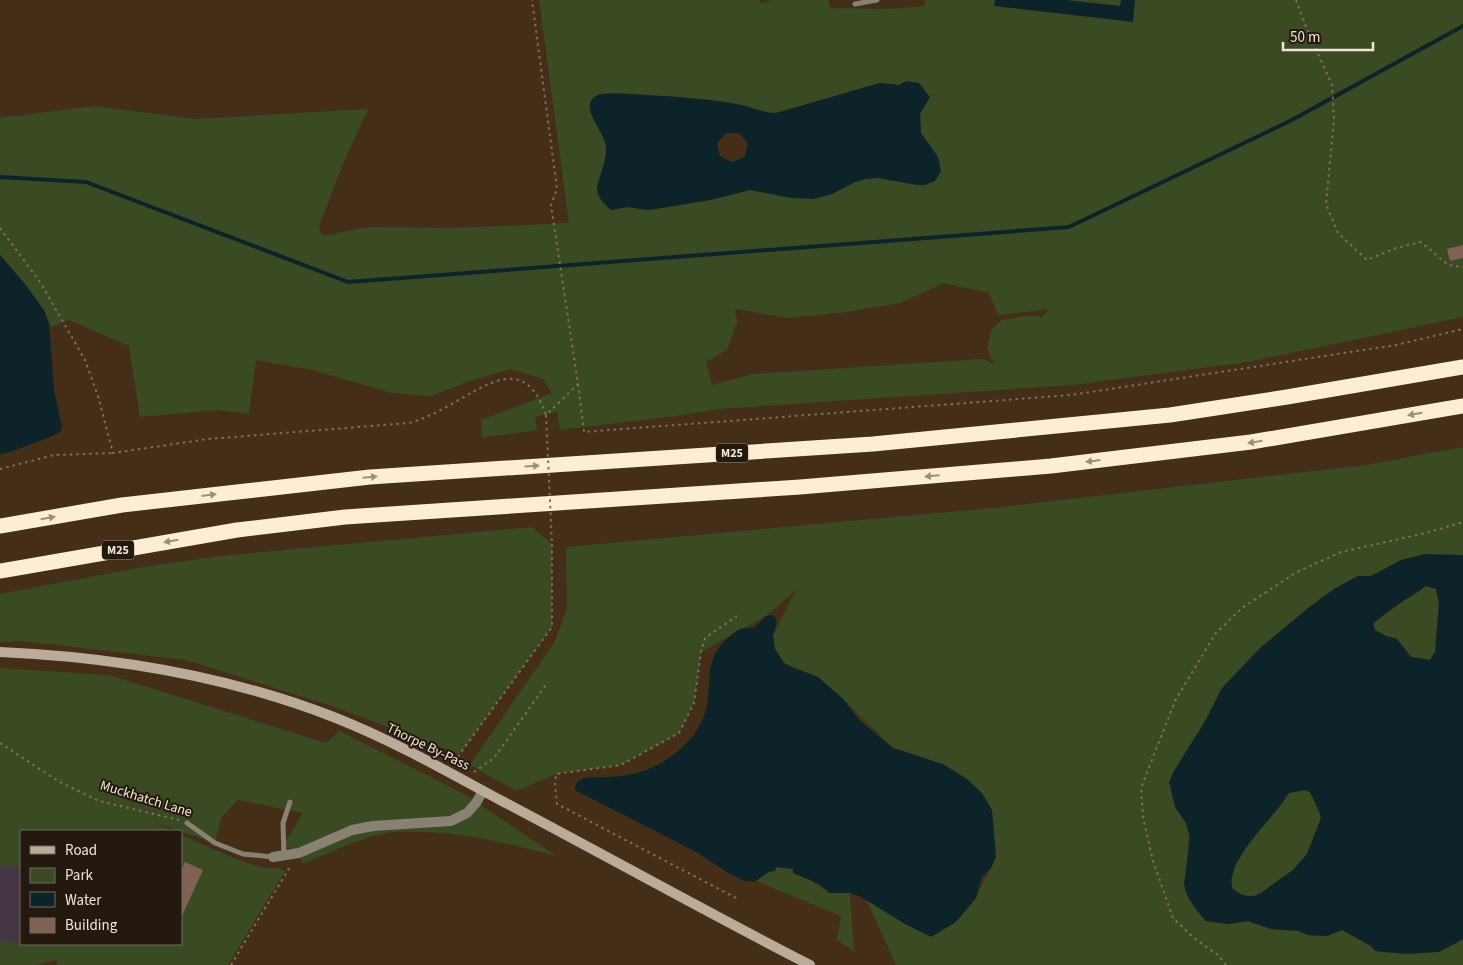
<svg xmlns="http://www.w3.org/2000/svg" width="1463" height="965" viewBox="0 0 1463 965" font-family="'Source Sans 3',sans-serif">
  <rect width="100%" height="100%" fill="#442e18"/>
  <path fill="#443643" d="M0 866H21V943L0 942Z"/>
  <g fill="#3a4b23" fill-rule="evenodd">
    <path d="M539 0H759L761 3 773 0H828L830 8 889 9 924 6 925 0H1463V317L1248 362 1073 385 718 409 684 415 560 430 557 412 535 417 537 430 482 438 481 420 552 393 543 379 511 369 467 382 431 396 392 393 312 370 256 360 249 414 217 410 140 417 129 346 69 320 51 327C39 299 20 278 0 255V118L95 106 195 119 368 109 343 164 319 226 320 232 324 236 366 227 453 228 569 223ZM880 83 900 85 920 114 921 133 938 157 925 185 878 178 865 179 855 182 832 194 749 190 710 200 674 206 648 210 628 207 611 210 597 193 607 149 604 138 591 112 666 96 718 102 747 107 766 113H776ZM944 283 989 293 998 315 1049 309 1042 317 1031 315 1002 320 991 330 987 349 995 365 982 359 753 374 712 385 706 362 727 350 737 322 735 309 787 318 848 312 900 303Z"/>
    <path d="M1463 447V555L1378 573 1371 576H1358L1334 589 1307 609 1222 688 1197 736 1175 807 1186 823 1189 832 1185 890 1188 898 1202 917 1209 922 1228 924 1248 921 1271 929 1299 931 1308 935 1327 936 1342 930 1371 946 1379 952 1407 954 1448 948 1463 939V965H896L866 899 905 924 931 936 976 898 996 857 920 756 893 748 843 699 818 677 784 663 775 649 773 636 796 590 766 616 701 652 694 703 679 733 621 765 556 774 516 791 470 765 555 641 567 608 566 547 993 508 1366 465Z"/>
    <path d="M532 527 552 544V627L460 754 329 705 186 660 22 641 0 642V594L137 568 220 556Z"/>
    <path d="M1426 586 1436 589 1439 603 1435 652 1430 660 1411 657 1397 639 1386 636 1375 630 1373 623 1403 600 1414 595Z"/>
    <path d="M0 668 109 675 326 743 340 731 464 794 556 856C509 844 465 832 416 832 405 832 393 831 382 834 355 840 329 853 303 864L299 853 283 845 303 813 238 800 221 818 215 843 156 823 173 831H21V866H0Z"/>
    <path d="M1305 790 1310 792 1319 811 1321 818 1307 854 1293 870 1261 893 1254 896H1247L1240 894 1232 888C1226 857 1274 819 1289 793Z"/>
    <path d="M181 835C201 843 261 874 279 868L285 871 228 965H56L58 960 36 965H0V942L63 945 181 944Z"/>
    <path d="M776 867 793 869 830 893H850L854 951 837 940 841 916 756 881Z"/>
  </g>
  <g fill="#0c2329" fill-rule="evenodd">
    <path d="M995 0H1066L1120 6 1121 0H1135L1133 22 994 6Z"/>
    <path d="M906 81 919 83 930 97 920 114 921 133 938 157 941 171 935 181 925 185H917L878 178 865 179 855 182 832 194 814 199 791 198 750 190 710 200 674 206 648 210 628 207 611 210C603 203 597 197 597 187 600 175 606 162 606 150 607 135 587 117 590 103 592 98 596 95 601 94 616 92 632 94 647 95 680 97 714 99 746 106 756 109 765 113 776 113L880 83 899 85ZM726 133H739L748 143 745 157 732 162 720 156 717 143Z"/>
    <path d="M0 255 25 284 44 310 49 323 54 390 62 427 61 431 55 435 10 452 0 454Z"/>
    <path d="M1425 554 1463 555V939L1439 952 1407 954 1375 951 1371 946 1342 930 1327 936 1308 935 1299 931 1271 929 1248 921 1228 924 1206 921C1197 911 1186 898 1184 884L1190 838 1186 823 1175 807 1169 782 1174 771 1207 718 1222 688 1260 648 1307 609 1334 589 1358 576H1371L1401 560ZM1426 586 1436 589 1439 603 1435 652 1430 660 1411 657 1397 639 1386 636 1375 630 1373 624C1390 609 1408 598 1426 586ZM1305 790 1310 792 1319 811 1321 818 1307 854 1293 870 1261 893 1254 896H1247L1240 894 1232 888C1226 858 1274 819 1289 793Z"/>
    <path d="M771 615 775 617 777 621 773 636 775 649 784 663 793 668 818 677 843 699 859 720 893 748 943 764 967 779 982 793 992 810 996 857 991 868 982 877 976 898 956 922 931 937 905 924 861 897 850 893H830L819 884 793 873V869L776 867 775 871 768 872 756 881H745L730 874 698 853 575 790C575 783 578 781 584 778 593 777 601 777 610 777 635 776 658 768 677 752 686 744 696 734 701 723 718 690 697 664 730 636 738 629 743 627 754 628L766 616Z"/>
  </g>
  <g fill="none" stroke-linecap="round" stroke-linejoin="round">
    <path stroke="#0c2329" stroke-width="4" d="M0 177 86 182 348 282 1069 227 1290 121 1463 26"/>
  </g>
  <g fill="#826155">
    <path d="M1463 245V258L1450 261 1447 249Z"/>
    <path d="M185 862 203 870 181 918V871Z"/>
  </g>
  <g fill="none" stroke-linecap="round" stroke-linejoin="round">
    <g stroke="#816e5b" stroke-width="2" stroke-dasharray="2.5 4" stroke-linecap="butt">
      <path d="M1296 0 1305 24 1332 85 1334 120 1326 204 1338 233 1367 260 1396 248 1421 242 1448 265 1463 267"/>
      <path d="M0 228 40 282 85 360 98 396 113 453 208 439 409 423C423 419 436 413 448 406 487 385 525 353 546 415L578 384 551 205 557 189 532 0"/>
      <path d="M578 384 584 432 1071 395 1396 345 1463 329"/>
      <path d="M0 469 54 455 113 453"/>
      <path d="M0 743 58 781 99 801 179 820"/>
      <path d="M454 762 552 627V544"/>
      <path d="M474 772 494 758 548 682"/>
      <path d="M736 898 557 804 555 784 556 774 621 765 679 733 694 703 701 652 705 638 737 616"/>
      <path d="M231 965 291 865"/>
      <path d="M1226 965 1218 955 1194 938 1173 918 1153 861 1143 817 1141 788 1175 701 1215 634 1242 608 1297 572 1341 552 1426 533 1463 522"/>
    </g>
    <g stroke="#898174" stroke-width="5">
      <path d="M855 4 877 0"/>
      <path d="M187 823 215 843 243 854 273 857"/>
      <path d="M284 856 283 823 290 802"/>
    </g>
    <path stroke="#898174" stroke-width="10" d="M273 857 299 853 352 830 373 826 451 821 467 813 476 803 483 791"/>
    <path stroke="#baac98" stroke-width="10" d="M0 652C114 657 229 676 336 718 394 741 448 772 502 801 605 855 706 912 810 965"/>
    <g stroke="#feedd3" stroke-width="15">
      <path d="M0 526 122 505 370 477 873 444 1170 415 1287 397 1463 367"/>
      <path d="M0 571 237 530 345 517 800 487 1051 466 1251 442 1463 406"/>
    </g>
    <path stroke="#816e5b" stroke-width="2" stroke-dasharray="2.5 4" stroke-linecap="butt" d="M546 415 552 544"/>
  </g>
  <defs><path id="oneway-solid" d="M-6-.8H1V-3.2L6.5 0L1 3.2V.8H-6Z" transform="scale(1.25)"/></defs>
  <g fill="#9b8e7b">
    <use href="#oneway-solid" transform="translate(1415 414) rotate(170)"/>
    <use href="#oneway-solid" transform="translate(1255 442) rotate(171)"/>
    <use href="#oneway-solid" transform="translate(1093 461) rotate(173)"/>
    <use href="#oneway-solid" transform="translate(532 466) rotate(-4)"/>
    <use href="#oneway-solid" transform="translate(932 476) rotate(175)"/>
    <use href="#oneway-solid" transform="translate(370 477) rotate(-5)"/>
    <use href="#oneway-solid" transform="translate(209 495) rotate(-7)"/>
    <use href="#oneway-solid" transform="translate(48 518) rotate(-10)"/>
    <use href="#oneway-solid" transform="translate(171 541) rotate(170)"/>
  </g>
  <g text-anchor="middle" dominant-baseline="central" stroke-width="4" stroke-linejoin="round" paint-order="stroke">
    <g fill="#23190f" stroke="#b4a79b" stroke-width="1">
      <rect x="716" y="443.5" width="32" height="19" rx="4"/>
      <rect x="102" y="540.5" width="32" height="19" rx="4"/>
    </g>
    <g font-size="12" font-weight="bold" fill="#f2e4d7">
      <text x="732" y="453">M25</text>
      <text x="118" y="550">M25</text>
    </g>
    <g font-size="14" fill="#f2e4d7" stroke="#23190f">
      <text transform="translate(428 747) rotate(26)">Thorpe By-Pass</text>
      <text transform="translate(146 799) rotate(17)">Muckhatch Lane</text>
    </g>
  </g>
  <rect x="20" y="830" width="162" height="115" fill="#23190f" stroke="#766a5f"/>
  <rect x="30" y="846" width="25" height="8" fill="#baac98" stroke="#766a5f"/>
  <text x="65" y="855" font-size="15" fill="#f2e4d7">Road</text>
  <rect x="30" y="868" width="25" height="15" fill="#3a4b23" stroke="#766a5f"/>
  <text x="65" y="880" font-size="15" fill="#f2e4d7">Park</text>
  <rect x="30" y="892" width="25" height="15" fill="#0c2329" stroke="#766a5f"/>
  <text x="65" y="905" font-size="15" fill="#f2e4d7">Water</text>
  <rect x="30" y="918" width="25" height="15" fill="#826155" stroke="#766a5f"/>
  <text x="65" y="930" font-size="15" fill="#f2e4d7">Building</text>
  <path d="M1283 42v8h90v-8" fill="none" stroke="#f2e4d7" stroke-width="2.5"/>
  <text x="1290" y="42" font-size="15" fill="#f2e4d7" stroke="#23190f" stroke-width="4" paint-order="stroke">50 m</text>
</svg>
